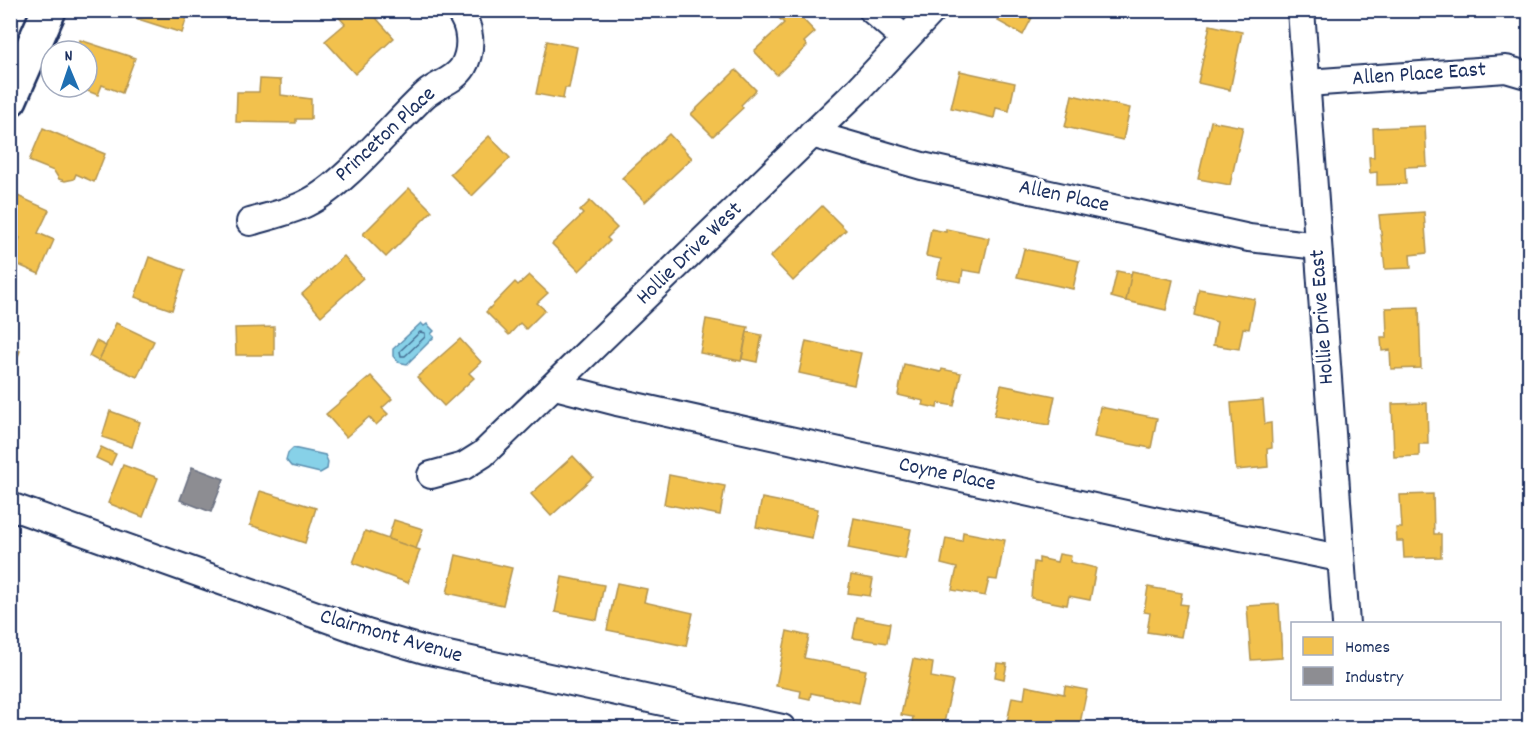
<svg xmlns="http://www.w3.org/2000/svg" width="1540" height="739" viewBox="0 0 1540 739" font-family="Dekko,sans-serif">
  <rect width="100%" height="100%" fill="#fff"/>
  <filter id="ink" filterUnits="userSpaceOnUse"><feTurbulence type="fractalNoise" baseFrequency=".0167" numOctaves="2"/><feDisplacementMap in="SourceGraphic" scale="12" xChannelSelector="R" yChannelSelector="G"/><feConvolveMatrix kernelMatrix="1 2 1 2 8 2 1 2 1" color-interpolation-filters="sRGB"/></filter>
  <g filter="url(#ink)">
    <g fill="#87d1e8" stroke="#5c90b1" stroke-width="1.5">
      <path d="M421 323 424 326 427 324 434 331 431 334 434 337 407 364 398 362 393 356V349Z"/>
      <path d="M293 448 325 455 328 462 327 469 320 473 291 466 286 460 288 453Z"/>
    </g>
    <g fill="#f2c14e" stroke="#b29553" stroke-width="1.5">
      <path d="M141 10H189L182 33 138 19Z"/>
      <path d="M337 10H369L394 38 355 74 325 41 345 24 335 13Z"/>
      <path d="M781 10H794L815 32 804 42 807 46 777 75 754 51 784 23 776 15Z"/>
      <path d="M1004 10H1036L1023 35 998 21Z"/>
      <path d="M1210 25 1242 32 1230 90 1198 83Z"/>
      <path d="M80 40 135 58 122 93 102 85 98 95 77 87H87V51H76Z"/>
      <path d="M547 41 577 47 569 88H565L563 99 536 94Z"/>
      <path d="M736 70 756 90 741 105 743 108 713 136 691 114Z"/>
      <path d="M960 71 1015 83 1009 111 996 108 994 118 951 108Z"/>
      <path d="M260 79 281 80V95L311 99V119H296V123L236 122 237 92H259Z"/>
      <path d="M1072 95 1130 108 1123 140 1065 127Z"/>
      <path d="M1211 121 1243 127 1230 185 1198 179Z"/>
      <path d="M1425 126 1427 166 1405 167 1406 184 1377 185V172L1370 173 1369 157H1374L1373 128Z"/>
      <path d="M43 128 105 154 94 182 76 174 74 179 65 181 59 179 54 171 29 161Z"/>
      <path d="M669 134 692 158 645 202 622 178Z"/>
      <path d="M489 136 510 158 472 196 450 174Z"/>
      <path d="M409 188 432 211 386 257 363 234Z"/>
      <path d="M11 193 49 210 38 233 54 240 39 274 10 261 20 238 10 234Z"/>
      <path d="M590 201 617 228 607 238 610 241 579 271 552 244 583 214 580 211Z"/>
      <path d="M822 206 846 230 793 281 770 257Z"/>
      <path d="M1424 212 1427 253 1410 255 1411 268 1385 269 1379 215Z"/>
      <path d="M931 229 946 232V229L989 238 981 273 963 270 961 282 937 278 941 259 926 256Z"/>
      <path d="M1024 249 1079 261 1073 289 1017 277Z"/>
      <path d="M344 256 363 278 321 316 302 294Z"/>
      <path d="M149 257 185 270 172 310 135 297Z"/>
      <path d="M1117 271 1132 274 1126 301 1111 297Z"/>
      <path d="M1132 271 1173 280 1166 310 1126 301Z"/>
      <path d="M529 275 548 293 537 303 545 310 526 329 520 323 509 335 486 312 515 282 518 285Z"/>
      <path d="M1199 289 1255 299 1249 329 1243 328 1239 349 1213 345 1217 322 1194 315Z"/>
      <path d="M1419 307 1421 368 1391 369 1390 350 1382 351 1381 337H1387L1386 308Z"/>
      <path d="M706 319 748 327 741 361 700 353Z"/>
      <path d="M116 323 154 341 137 377 99 360Z"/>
      <path d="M274 327V355H236L235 328Z"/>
      <path d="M747 332 762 335 757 362 742 359Z"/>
      <path d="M460 339 481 362 469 373 474 378 444 406 417 377Z"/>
      <path d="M96 341 106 346 98 361 89 356Z"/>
      <path d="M806 341 861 353 854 385 799 373Z"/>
      <path d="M10 347 20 351 10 377Z"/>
      <path d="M904 364 941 372 942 369 961 373 954 406 938 403 937 408 923 405 924 401 898 395Z"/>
      <path d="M371 376 392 399 382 408 388 414 376 425 369 417 346 437 326 414Z"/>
      <path d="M1001 385 1055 396 1049 425 994 416Z"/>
      <path d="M1263 400 1265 424 1271 423 1272 448 1267 449 1268 467 1236 470 1231 403Z"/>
      <path d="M1427 403 1428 444H1419V456L1394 457 1392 404Z"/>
      <path d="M1100 407 1157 418 1151 448 1094 437Z"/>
      <path d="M110 411 140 422 132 447 102 437Z"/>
      <path d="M101 447 116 454 111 465 96 458Z"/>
      <path d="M573 456 593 477 551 516 531 494Z"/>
      <path d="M123 465 158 478 143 517 108 503Z"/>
      <path d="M669 475 725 486 720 515 664 504Z"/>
      <path d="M260 491 316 508 305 543 250 525Z"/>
      <path d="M1433 494 1434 534H1441V557L1404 558 1403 541H1397L1396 528H1402L1400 495Z"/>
      <path d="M762 498 818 509 812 538 756 527Z"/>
      <path d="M854 518 911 529 905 559 848 548Z"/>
      <path d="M394 520 423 529 416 549 388 539Z"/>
      <path d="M365 531 420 550 408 583 353 563Z"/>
      <path d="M963 532 1005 540 997 580 989 579 985 596 952 590 957 568 941 564 946 538 962 541Z"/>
      <path d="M1059 554 1071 556 1070 562 1096 568 1090 600 1069 596 1067 605 1031 598 1034 562 1039 563V558L1057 562Z"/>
      <path d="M456 555 512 568 503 605 447 593Z"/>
      <path d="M851 575 873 579 870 596 848 593Z"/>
      <path d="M562 577 604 585 597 620 555 612Z"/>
      <path d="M617 583 647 589 644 602 693 613 686 646 607 630Z"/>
      <path d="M1148 587 1182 593 1180 604 1187 605 1181 637 1147 632 1150 613 1144 612Z"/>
      <path d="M1279 604 1282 658 1251 660 1247 606Z"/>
      <path d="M857 617 890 623 887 643 853 638Z"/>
      <path d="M787 631 809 636 804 658 866 670 859 703 811 693 810 699 800 697 801 691 776 686Z"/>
      <path d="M913 659 933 663 931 677 953 681 943 728H911L913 717 901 715Z"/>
      <path d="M997 663 1007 664 1004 679 995 677Z"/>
      <path d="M1026 686 1064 694 1065 686 1087 690 1079 728H1006L1012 697 1024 699Z"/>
    </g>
    <path fill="#8d8d92" stroke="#6b7182" stroke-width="1.5" d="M192 467 224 479 211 512 180 500Z"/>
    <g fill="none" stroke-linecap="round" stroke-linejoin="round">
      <path stroke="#467095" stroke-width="1.5" d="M420 332 425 333V337L405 356H401L400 351Z"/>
      <defs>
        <g id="street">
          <path d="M872 10 905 39"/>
          <path d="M1301 10 1346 624"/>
          <path d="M1307 83 1506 69 1530 76"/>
          <path d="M812 134 922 166 1249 238 1318 246"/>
          <path d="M250 222C269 216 290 212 307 203 345 185 393 124 426 94 438 84 455 80 463 67 473 49 471 25 458 10"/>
          <path d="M555 386 617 402 1157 521 1339 558"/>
          <path d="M431 475 464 466 483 454 859 89 933 10"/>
          <path d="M10 506 367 633 425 650 782 728"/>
        </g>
        <path id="secondary" d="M10 99 49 10"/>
      </defs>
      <use href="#street" stroke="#1b2f5e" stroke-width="30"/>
      <use href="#secondary" stroke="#1b2f5e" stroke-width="38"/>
      <use href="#street" stroke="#fff" stroke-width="26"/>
      <use href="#secondary" stroke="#fff" stroke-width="33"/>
    </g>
  </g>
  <g text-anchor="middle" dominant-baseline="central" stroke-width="6" stroke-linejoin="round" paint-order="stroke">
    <g font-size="22" fill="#1b2f5e" stroke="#fff">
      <text transform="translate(1419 75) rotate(-4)">Allen Place East</text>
      <text transform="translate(386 135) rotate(-43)">Princeton Place</text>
      <text transform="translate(1064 197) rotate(12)">Allen Place</text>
      <text transform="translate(690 254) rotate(-44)">Hollie Drive West</text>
      <text transform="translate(1323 317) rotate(-94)">Hollie Drive East</text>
      <text transform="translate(947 475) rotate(12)">Coyne Place</text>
      <text transform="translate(391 637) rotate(16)">Clairmont Avenue</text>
    </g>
  </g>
  <rect width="1540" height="739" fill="none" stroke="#fff" stroke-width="36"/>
  <rect x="18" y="18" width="1504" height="703" fill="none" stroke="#1b2f5e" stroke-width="2" filter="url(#ink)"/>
  <rect x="1291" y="622" width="210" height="78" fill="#ffffff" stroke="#a4acbf" stroke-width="1.5"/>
  <rect x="1303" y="637" width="30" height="18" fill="#f2c14e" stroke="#a4acbf" stroke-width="1.5"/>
  <text x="1345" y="652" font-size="18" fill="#1b2f5e">Homes</text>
  <rect x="1303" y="667" width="30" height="18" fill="#8d8d92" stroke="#a4acbf" stroke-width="1.5"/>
  <text x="1345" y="682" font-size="18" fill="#1b2f5e">Industry</text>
  <g transform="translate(69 69) rotate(358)"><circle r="28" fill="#ffffff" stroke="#a4acbf" stroke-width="1.5"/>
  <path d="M0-4.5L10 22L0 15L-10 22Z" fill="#1f6fb2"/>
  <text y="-9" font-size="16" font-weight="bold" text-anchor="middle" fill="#1b2f5e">N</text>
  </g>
</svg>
